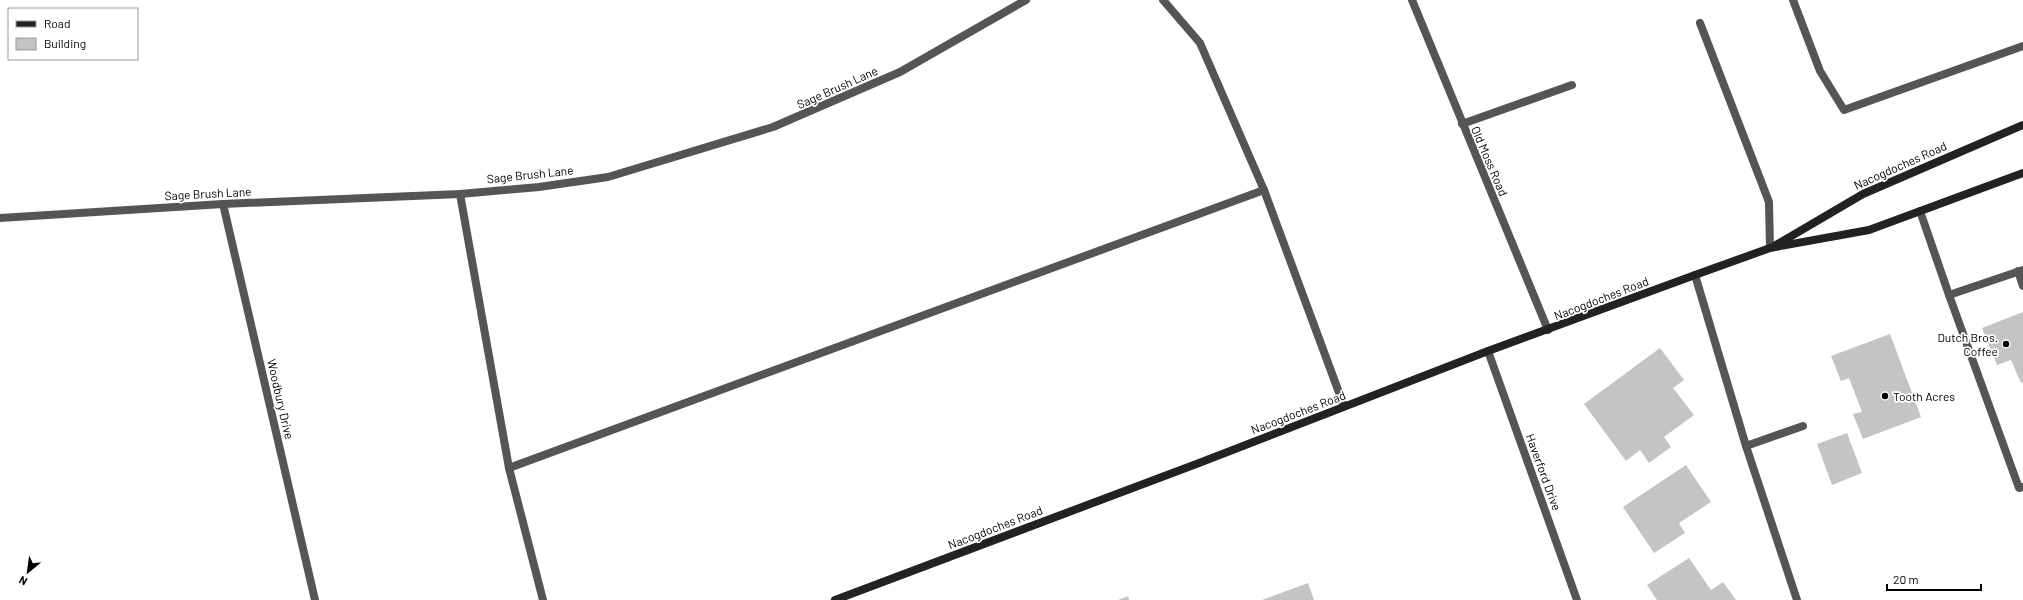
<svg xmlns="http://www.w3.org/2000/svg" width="2023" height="600" viewBox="0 0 2023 600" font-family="Barlow,sans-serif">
  <rect width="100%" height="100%" fill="#fff"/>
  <g fill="#c4c4c4">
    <path d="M2023 312V382L2021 383 2011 360 1997 365 1982 328Z"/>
    <path d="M1890 334 1921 417 1863 439 1853 414 1862 412 1849 378 1841 381 1831 356Z"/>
    <path d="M1660 348 1684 380 1673 388 1694 415 1664 437 1671 447 1649 463 1640 450 1626 461 1584 404Z"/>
    <path d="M1847 433 1862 473 1832 485 1817 444Z"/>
    <path d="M1686 465 1711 502 1679 523 1685 533 1654 553 1623 507Z"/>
    <path d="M1689 558 1711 590 1723 582 1736 600H1657L1647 585Z"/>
    <path d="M1308 583 1314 600H1262Z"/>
    <path d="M1128 596 1129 600H1118Z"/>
  </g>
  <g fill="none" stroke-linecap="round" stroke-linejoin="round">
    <g stroke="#555" stroke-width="8">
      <path d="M1163 0 1200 43 1264 190 1344 406"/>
      <path d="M1793 0 1820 71 1844 110 2023 46"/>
      <path d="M1700 23 1769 202 1770 248"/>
      <path d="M1462 124 1572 85"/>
      <path d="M460 194 509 468 543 600"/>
      <path d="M1920 211 1949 295 2019 488 2023 487"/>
      <path d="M2018 271 2023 286"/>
      <path d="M1695 275 1746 446 1797 600"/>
      <path d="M1949 295 2023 270"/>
      <path d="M1746 446 1803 426"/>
      <path d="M509 468 1264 190"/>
    </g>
    <g stroke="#555" stroke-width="8">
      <path d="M1412 0 1548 330"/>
      <path d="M223 204 315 600"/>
      <path d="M0 218 223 204 460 194 539 187 608 177 773 127 900 72 1026 0"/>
      <path d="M1488 351 1577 600"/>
    </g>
    <g stroke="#222" stroke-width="8">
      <path d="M1776 245 1863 194 2023 125"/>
      <path d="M835 600 1199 463 1488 351 1695 275 1770 248 1869 230 2023 173"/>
    </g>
  </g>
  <g fill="#000" stroke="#fff" stroke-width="1.5">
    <circle cx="2006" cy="344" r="4"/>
    <circle cx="1885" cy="396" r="4"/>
  </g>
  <g text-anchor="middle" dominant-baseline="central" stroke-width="3.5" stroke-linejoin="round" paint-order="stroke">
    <g font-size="12" fill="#000" stroke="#fff">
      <text transform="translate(837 87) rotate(-24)">Sage Brush Lane</text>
      <text transform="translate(1490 161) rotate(67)">Old Moss Road</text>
      <text transform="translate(1900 165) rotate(-24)">Nacogdoches Road</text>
      <text transform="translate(530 174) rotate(-6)">Sage Brush Lane</text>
      <text transform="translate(208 193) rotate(-3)">Sage Brush Lane</text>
      <text transform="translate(1601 298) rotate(-21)">Nacogdoches Road</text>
      <text transform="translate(281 399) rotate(77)">Woodbury Drive</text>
      <text transform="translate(1298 412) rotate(-21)">Nacogdoches Road</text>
      <text transform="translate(1544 472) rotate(70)">Haverford Drive</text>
      <text transform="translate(995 527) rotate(-21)">Nacogdoches Road</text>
    </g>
    <g font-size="12" fill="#000" stroke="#fff" text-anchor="end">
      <text x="1998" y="337">Dutch Bros.<tspan x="1998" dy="14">Coffee</tspan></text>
      <text x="1893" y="396" text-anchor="start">Tooth Acres</text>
    </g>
  </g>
  <rect x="8" y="8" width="130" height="52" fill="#ffffff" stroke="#999999"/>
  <rect x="16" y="21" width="20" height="6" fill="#222222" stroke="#999999"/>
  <text x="44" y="28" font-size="12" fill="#000000">Road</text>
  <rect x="16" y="38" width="20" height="12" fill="#c4c4c4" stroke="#999999"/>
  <text x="44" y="48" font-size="12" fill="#000000">Building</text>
  <g transform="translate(28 572) rotate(209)" stroke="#ffffff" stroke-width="3" paint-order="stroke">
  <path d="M0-3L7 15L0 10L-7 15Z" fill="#000000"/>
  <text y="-6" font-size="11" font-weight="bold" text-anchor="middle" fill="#000000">N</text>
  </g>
  <path d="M1887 584v6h94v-6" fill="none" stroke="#000000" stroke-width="2"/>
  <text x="1893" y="584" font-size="12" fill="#000000" stroke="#ffffff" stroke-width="3" paint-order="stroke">20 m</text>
</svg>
